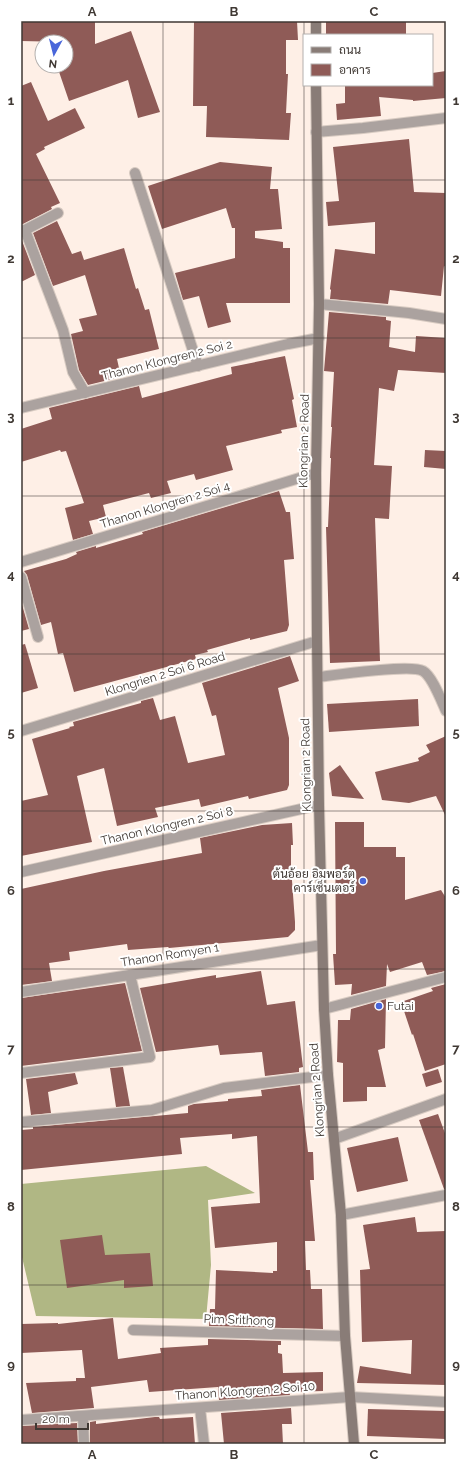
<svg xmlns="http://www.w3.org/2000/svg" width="467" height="1465" viewBox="0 0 467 1465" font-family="Raleway,Sarabun,sans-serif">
  <rect width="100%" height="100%" fill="#feefe6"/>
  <path fill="#b0b784" d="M206 1166 255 1193 208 1200 211 1265 206 1319 36 1316 21 1253V1184Z"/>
  <g fill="#8f5b57">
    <path d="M21 21H95V44L131 31 160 112 138 118 128 80 69 101 57 66H66V42L21 41Z"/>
    <path d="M194 21H297L298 40H286V74H288L286 113H291L289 140 206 137 207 106H193Z"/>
    <rect x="326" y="21" width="80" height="14"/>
    <path d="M446 71V98L413 101V100L379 97 381 116 337 120 336 104 345 103V85H432V73Z"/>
    <path d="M31 82 48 121 75 108 85 128 44 147 45 149 36 154 60 203 51 207 52 209 21 225V86Z"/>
    <path d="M409 139 414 192 446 193V267L444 266 441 296 390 290 388 304 330 299 331 290 330 289 335 249 375 254V222L328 226 326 202 339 201 333 147Z"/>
    <path d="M220 162 272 167 270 189H278L282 229 255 231V238L283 242V248H290V303H226L231 322 208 328 199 296 183 300 175 273 235 258V228H232L226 208 162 229 148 186Z"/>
    <path d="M57 221 72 254 81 251 84 260 124 248 136 289 138 288 145 310 149 309 159 349 117 359 121 377 88 385 79 370 71 334 83 331 79 319 97 315 85 275 53 286 33 233Z"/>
    <path d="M21 238 35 275 21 282Z"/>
    <path d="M329 312 386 317V320L391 321 389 347 415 352 416 336 446 338V373L398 370 394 391 379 388 374 465 392 466 389 519 375 518 380 661 330 663 326 527H328L331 458H330L332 427H331L334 372 324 371Z"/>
    <path d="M285 356 294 399 292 400 297 427 281 430 282 433 226 446 233 470 196 480 194 474 167 481 171 493 151 498 149 493 103 505 106 517 89 521 93 534 73 540 65 508 84 503 66 451 61 452 60 450 21 462V429L52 419 49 408 139 386 142 398 232 374 231 367Z"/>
    <path d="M425 450 446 451V469L424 467Z"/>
    <path d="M279 491 286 512H290L294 559 284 560 289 625 287 631 250 640V638L207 650 208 652 195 655 196 659 74 692 63 653 58 654 51 622 41 625 27 575 24 571 66 559 77 554 76 552 96 546V548L143 534 142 532Z"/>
    <path d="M21 601 29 629 21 631Z"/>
    <path d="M25 644 38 688 21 693V645Z"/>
    <path d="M290 656 299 681 278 688 289 738V785L287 790 249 799 248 796 201 807 199 799 155 808 158 817 117 826 104 768 77 776 92 842 21 856V801L48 795 32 739 70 728 69 727 74 726 73 722 141 703V701L153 698 160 720 175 716 188 763 225 755 216 715 212 716 202 683Z"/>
    <path d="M418 699 419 726 329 732 327 704Z"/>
    <path d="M446 736V817L436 796 409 803 382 800 375 772 419 761 418 758 430 752 426 745Z"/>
    <path d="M340 765 364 799 332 796 329 773Z"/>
    <path d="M335 822H364V847H396V857H405V900L441 890 446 898V971L427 975 422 962 390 972 387 964 386 986 351 995 352 984 335 985 333 954H336Z"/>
    <path d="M292 823 293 845H291V867L295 922V930L288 937 169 948 168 947 128 950 127 944 69 952 70 960 49 963 52 981 21 985V889L104 871 202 853 200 838 262 825Z"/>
    <path d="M261 971 267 1005 295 1001 303 1067 299 1068V1072L265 1076 262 1052 220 1055 218 1045 156 1052 140 988 216 975V978Z"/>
    <path d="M125 983 142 1051 21 1066V998Z"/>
    <path d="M446 984V1064L425 1071 413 1034 412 1035 401 1002 433 991 431 988Z"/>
    <path d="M386 999 385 1048 378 1050 386 1087H367V1101L343 1102V1063L337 1062 338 1020H350L351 1009Z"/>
    <path d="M123 1067 130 1106 116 1107 110 1068Z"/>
    <path d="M438 1069 442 1082 426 1087 422 1074Z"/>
    <path d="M75 1073 78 1084 48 1092 51 1113 31 1115 26 1079Z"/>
    <path d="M300 1085 308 1152H313L314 1180H310L315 1241H305L306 1270H310L311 1289H322L323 1329 209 1326 210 1309H215L216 1270 273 1273V1271H277V1242L215 1248 211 1207 260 1203 257 1136 232 1139V1134L180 1138 182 1154 21 1170V1130L33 1129V1127L188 1113V1106L194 1104 228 1101V1099L262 1096 261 1090Z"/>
    <path d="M438 1114 446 1136V1189H444L419 1120Z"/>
    <path d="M398 1137 408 1181 357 1192 347 1148Z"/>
    <path d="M415 1217 417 1232 446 1231V1385L357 1383 360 1366 411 1374 412 1340 362 1342 360 1270 370 1269 363 1225Z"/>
    <path d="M102 1235 105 1255 150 1253 153 1286 124 1288V1280L67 1288 60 1240Z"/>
    <path d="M113 1318 118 1359 161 1353 160 1348 208 1345V1339L281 1341V1345H278V1353L282 1354 283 1373 323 1372V1391L289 1392 290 1395 219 1400 218 1387 149 1392 147 1380 91 1387 94 1408 32 1413 26 1383 76 1381V1378H85L82 1350 21 1353V1324L58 1323V1324Z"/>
    <path d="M291 1408 292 1424H282L283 1444H224L221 1413Z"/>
    <path d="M368 1409 446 1411V1439L367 1436Z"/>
    <path d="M155 1417H159L160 1419 193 1417 195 1444H90V1422L96 1421V1424Z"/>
    <path d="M77 1423 78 1444H21V1426Z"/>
  </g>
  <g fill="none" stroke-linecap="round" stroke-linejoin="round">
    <defs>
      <g id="street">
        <path d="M316 132 363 128 446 118"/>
        <path d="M135 173 198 366"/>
        <path d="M25 230 63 330 73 372 85 393"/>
        <path d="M21 232 58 213"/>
        <path d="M319 304 409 313 446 319"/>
        <path d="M21 408 288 344 319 338"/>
        <path d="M21 562 316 473"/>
        <path d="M21 577 38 637"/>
        <path d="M318 677C335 675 411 664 423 671 432 676 441 700 446 711"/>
        <path d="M21 731 317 641"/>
        <path d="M21 872 319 805"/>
        <path d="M21 992 322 945"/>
        <path d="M324 1009 446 977"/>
        <path d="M21 1073 150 1057 130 975"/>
        <path d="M21 1122 152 1110 224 1088 328 1075"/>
        <path d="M334 1139 446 1099"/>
        <path d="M341 1215 446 1195"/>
        <path d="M133 1330 345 1336"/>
        <path d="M200 1408 204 1444"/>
        <path d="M83 1416 84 1444"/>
        <path d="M21 1420 350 1397 446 1402"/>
      </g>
      <g id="secondary">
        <path d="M316 21V35"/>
        <path d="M316 85 319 304 316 473 317 641 319 805 324 1009 328 1075 341 1215 345 1336 354 1444"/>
      </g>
    </defs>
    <use href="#street" stroke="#d8cbc2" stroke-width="12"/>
    <use href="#secondary" stroke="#d8cbc2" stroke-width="12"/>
    <use href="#street" stroke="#aba29f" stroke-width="10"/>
    <use href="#secondary" stroke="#897c77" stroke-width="10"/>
  </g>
  <path fill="none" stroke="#403934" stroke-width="1" stroke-opacity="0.55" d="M163 21V1444M304 21V35M304 35V85M304 85V1444M21 180H446M21 338H446M21 496H446M21 654H446M21 811H446M21 969H446M21 1127H446M21 1285H446"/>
  <g fill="#4966da" stroke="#fff" stroke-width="1.5">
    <circle cx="363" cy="881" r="4"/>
    <circle cx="379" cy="1006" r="4"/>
  </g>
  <g text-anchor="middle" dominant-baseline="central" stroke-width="4" stroke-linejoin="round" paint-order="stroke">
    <g font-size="12" fill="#403934" stroke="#fff">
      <text transform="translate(167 360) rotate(-14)">Thanon Klongren 2 Soi 2</text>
      <text transform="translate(304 441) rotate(-89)">Klongrian 2 Road</text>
      <text transform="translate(165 505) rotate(-17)">Thanon Klongren 2 Soi 4</text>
      <text transform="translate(165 674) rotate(-17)">Klongrien 2 Soi 6 Road</text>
      <text transform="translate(306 765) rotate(-91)">Klongrian 2 Road</text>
      <text transform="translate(167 826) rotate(-13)">Thanon Klongren 2 Soi 8</text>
      <text transform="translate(170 955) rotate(-9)">Thanon Romyen 1</text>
      <text transform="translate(317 1090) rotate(-94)">Klongrian 2 Road</text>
      <text transform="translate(239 1320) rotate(2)">Pim Srithong</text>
      <text transform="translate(245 1391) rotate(-4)">Thanon Klongren 2 Soi 10</text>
    </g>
    <g font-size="12" fill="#403934" stroke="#fff" text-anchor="end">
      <text x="355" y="874">ต้นอ้อย อิมพอร์ต<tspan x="355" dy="14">คาร์เซ็นเตอร์</tspan></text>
      <text x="387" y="1006" text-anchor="start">Futai</text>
    </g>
  </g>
  <rect width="467" height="1465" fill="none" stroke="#ffffff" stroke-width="44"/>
  <rect x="303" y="34" width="130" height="52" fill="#ffffff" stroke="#b3b0ae"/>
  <rect x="311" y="47" width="20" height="6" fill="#897c77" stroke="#b3b0ae"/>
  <text x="339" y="54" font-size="12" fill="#403934">ถนน</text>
  <rect x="311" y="64" width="20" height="12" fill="#8f5b57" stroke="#b3b0ae"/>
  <text x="339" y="74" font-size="12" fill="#403934">อาคาร</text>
  <g transform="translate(54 54) rotate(187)"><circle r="19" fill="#ffffff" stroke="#b3b0ae"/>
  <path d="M0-3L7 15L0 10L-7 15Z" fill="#4966da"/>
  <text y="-6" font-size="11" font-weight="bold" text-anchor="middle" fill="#403934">N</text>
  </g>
  <path d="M36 1423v6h52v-6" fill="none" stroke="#403934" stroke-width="2"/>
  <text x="42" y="1423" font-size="12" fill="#403934" stroke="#ffffff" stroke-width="3" paint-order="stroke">20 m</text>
  <rect x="22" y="22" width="423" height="1421" fill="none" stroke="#403934" stroke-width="1.5"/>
  <g font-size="13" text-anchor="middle" font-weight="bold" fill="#403934">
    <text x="92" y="16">A</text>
    <text x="234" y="16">B</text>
    <text x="374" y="16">C</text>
    <text x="11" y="105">1</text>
    <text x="456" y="105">1</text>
    <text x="11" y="263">2</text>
    <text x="456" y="263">2</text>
    <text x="11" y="421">3</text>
    <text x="456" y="421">3</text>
    <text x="11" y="579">4</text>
    <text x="456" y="579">4</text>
    <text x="11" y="737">5</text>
    <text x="456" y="737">5</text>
    <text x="11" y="895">6</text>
    <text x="456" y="895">6</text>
    <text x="11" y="1053">7</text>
    <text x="456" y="1053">7</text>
    <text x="11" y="1211">8</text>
    <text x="456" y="1211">8</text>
    <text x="11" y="1369">9</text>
    <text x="456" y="1369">9</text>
    <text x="92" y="1459">A</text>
    <text x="234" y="1459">B</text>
    <text x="374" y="1459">C</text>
  </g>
</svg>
